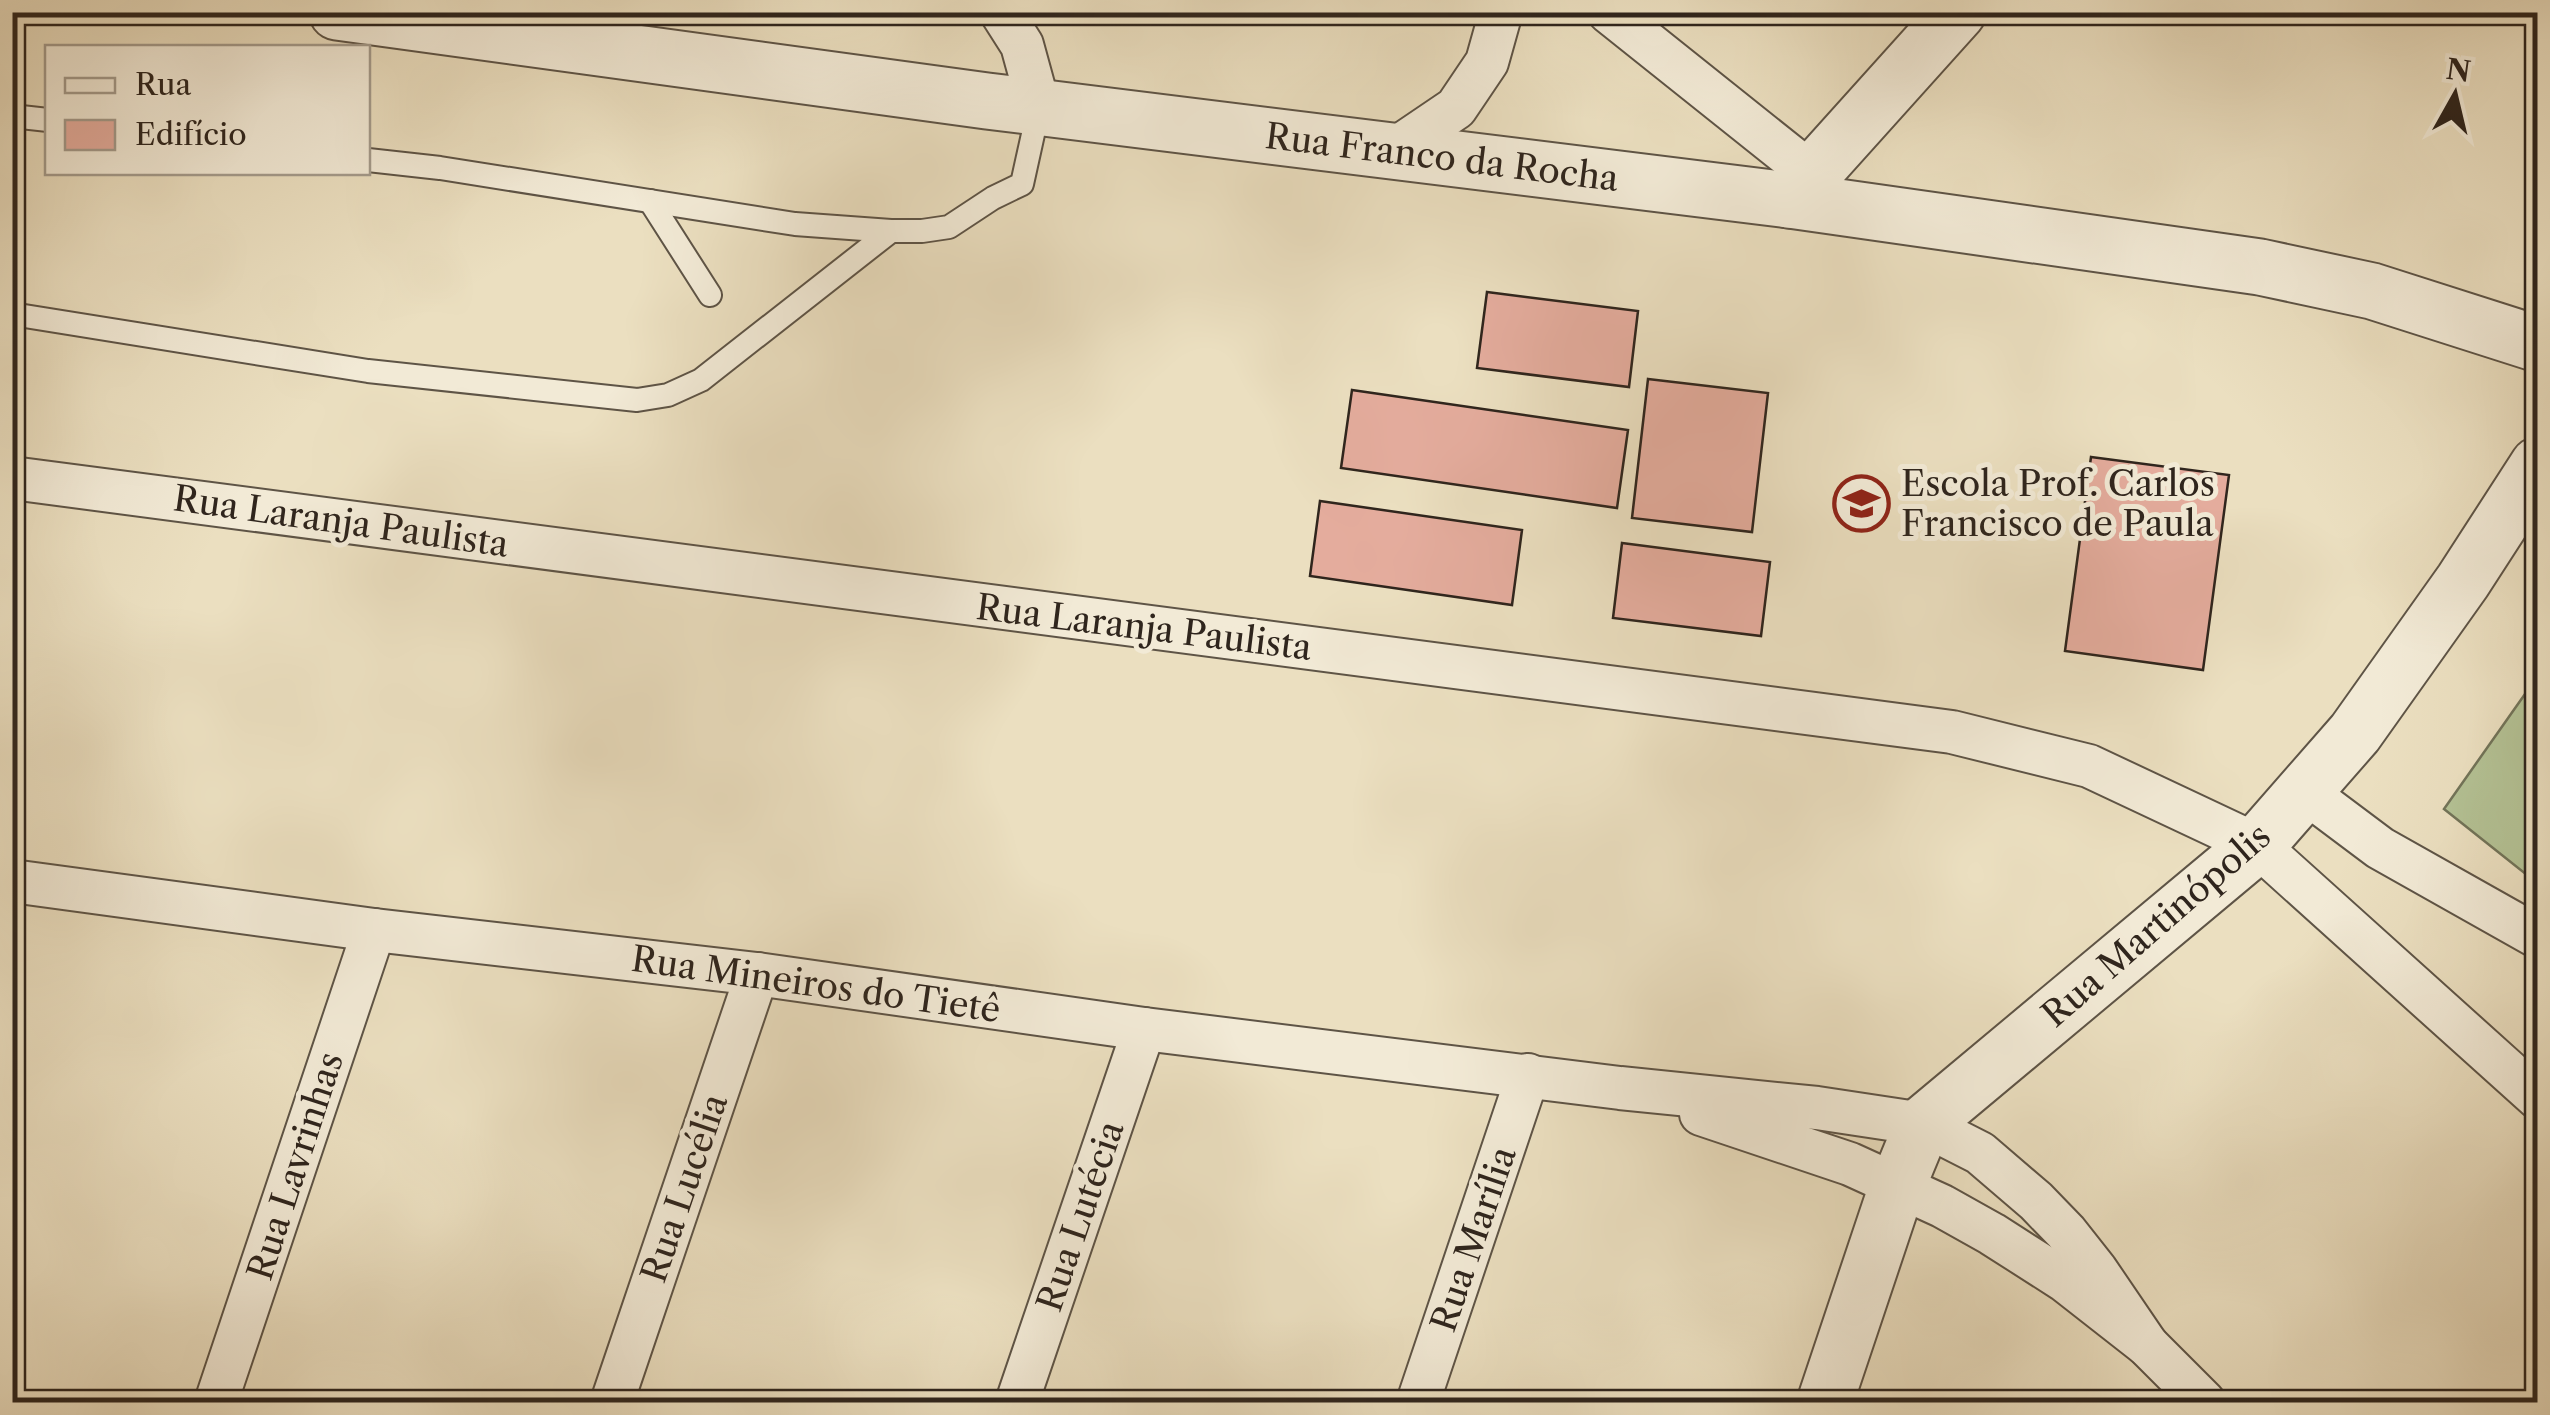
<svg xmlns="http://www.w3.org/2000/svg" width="2550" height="1415" viewBox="0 0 2550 1415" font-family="'Libre Caslon Text',serif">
  <rect width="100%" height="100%" fill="#ebdfc0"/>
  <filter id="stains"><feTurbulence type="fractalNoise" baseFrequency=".002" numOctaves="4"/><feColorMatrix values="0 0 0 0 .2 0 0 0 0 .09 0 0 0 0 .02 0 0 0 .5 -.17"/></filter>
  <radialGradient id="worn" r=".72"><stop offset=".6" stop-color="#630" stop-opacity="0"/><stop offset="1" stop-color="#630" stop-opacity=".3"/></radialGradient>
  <path fill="#b4c295" stroke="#727459" stroke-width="2.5" d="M2537 677V883L2444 809Z"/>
  <g fill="#e4ac9d" stroke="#2f251d" stroke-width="2.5">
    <path d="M1487 292 1638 311 1629 387 1477 368Z"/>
    <path d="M1648 379 1768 393 1752 532 1632 518Z"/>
    <path d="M1352 390 1628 430 1617 508 1341 468Z"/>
    <path d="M2091 457 2229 475 2203 670 2065 651Z"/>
    <path d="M1320 501 1522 530 1512 605 1310 576Z"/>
    <path d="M1622 543 1770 562 1761 636 1613 618Z"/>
  </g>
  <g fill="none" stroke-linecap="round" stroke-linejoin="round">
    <defs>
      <g id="service">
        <path d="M12 116 48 120"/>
        <path d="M368 160 440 168 795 224 891 231H922L949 227 993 198 1022 184 1039 107"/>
        <path d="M650 201 710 295"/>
        <path d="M12 314 368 371 637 400 668 395 701 380 891 231"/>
      </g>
      <g id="minor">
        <path d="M1001 12 1022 45 1039 107"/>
        <path d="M1609 12 1813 175"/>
        <path d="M1394 150 1456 108 1487 62 1501 12"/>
        <path d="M12 478 1952 732 2089 766 2257 845 2538 1098"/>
        <path d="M2304 791 2380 848 2538 937"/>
        <path d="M12 881 374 930 757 974 1144 1029 1620 1088 1817 1108 1923 1124 1980 1153 2036 1201 2066 1232 2096 1270 2147 1345"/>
        <path d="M1701 1114 1850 1164 1942 1206 1992 1234 2064 1280 2147 1345 2204 1402"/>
        <path d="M216 1402 374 930"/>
        <path d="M612 1402 757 974"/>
        <path d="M1017 1402 1144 1029"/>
        <path d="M1418 1402 1528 1075"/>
      </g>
      <g id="tertiary">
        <path d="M337 12 987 101 1789 200 2260 267 2372 291 2538 344"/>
        <path d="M1789 200 1958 12"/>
        <path d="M1825 1402 1897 1187 1923 1124 2257 845 2355 733 2463 581 2538 465"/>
      </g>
    </defs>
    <use href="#service" stroke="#5e5446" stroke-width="26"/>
    <use href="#minor" stroke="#5e5446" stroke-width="46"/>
    <use href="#tertiary" stroke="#5e5446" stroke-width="59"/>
    <use href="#service" stroke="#f2ead6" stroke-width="22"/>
    <use href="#minor" stroke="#f2ead6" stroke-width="42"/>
    <use href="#tertiary" stroke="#f2ead6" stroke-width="55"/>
  </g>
  <defs>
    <symbol id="school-ring" viewBox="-11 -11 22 22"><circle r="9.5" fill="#f2ead6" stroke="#8f2418" stroke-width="1.5"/><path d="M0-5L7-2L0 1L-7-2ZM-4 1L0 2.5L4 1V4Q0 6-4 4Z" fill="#8f2418"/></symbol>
  </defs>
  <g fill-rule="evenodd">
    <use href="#school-ring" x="1830" y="472" width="63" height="63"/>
  </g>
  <g text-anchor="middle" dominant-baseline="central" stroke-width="10" stroke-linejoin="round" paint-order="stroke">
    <g font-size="35" fill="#2f251d" stroke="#f2ead6">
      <text transform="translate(1442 157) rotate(7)">Rua Franco da Rocha</text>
      <text transform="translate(341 521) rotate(8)">Rua Laranja Paulista</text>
      <text transform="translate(1144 627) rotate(7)">Rua Laranja Paulista</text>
      <text transform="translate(2156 925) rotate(-41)">Rua Martinópolis</text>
      <text transform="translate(816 984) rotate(8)">Rua Mineiros do Tietê</text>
      <text transform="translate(295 1166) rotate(-72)">Rua Lavrinhas</text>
      <text transform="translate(684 1188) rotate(-71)">Rua Lucélia</text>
      <text transform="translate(1080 1216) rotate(-71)">Rua Lutécia</text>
      <text transform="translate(1473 1239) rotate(-71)">Rua Marília</text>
    </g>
    <g font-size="35" fill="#2f251d" stroke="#f2ead6" text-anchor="start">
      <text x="1901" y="483">Escola Prof. Carlos<tspan x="1901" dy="40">Francisco de Paula</tspan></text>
    </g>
  </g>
  <rect width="2550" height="1415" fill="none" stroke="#ebdfc0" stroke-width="50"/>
  <rect x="15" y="15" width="2520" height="1385" fill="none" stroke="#2f251d" stroke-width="5"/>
  <rect x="25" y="25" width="2500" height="1365" fill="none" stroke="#2f251d" stroke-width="2.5"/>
  <rect x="45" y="45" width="325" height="130" fill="#f2ead6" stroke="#a49b8c" stroke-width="2.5"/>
  <rect x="65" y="78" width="50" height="15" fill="#f2ead6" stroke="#a49b8c" stroke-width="2.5"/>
  <text x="135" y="95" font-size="30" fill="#2f251d">Rua</text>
  <rect x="65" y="120" width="50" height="30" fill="#e4ac9d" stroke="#a49b8c" stroke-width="2.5"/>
  <text x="135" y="145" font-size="30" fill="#2f251d">Edifício</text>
  <g transform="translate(2455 95) rotate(8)" stroke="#f2ead6" stroke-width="8" paint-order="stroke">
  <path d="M0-8L18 38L0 25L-18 38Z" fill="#2f251d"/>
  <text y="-15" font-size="28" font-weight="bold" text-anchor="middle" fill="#2f251d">N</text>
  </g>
  <rect width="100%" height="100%" filter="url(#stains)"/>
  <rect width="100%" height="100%" fill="url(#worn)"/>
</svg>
